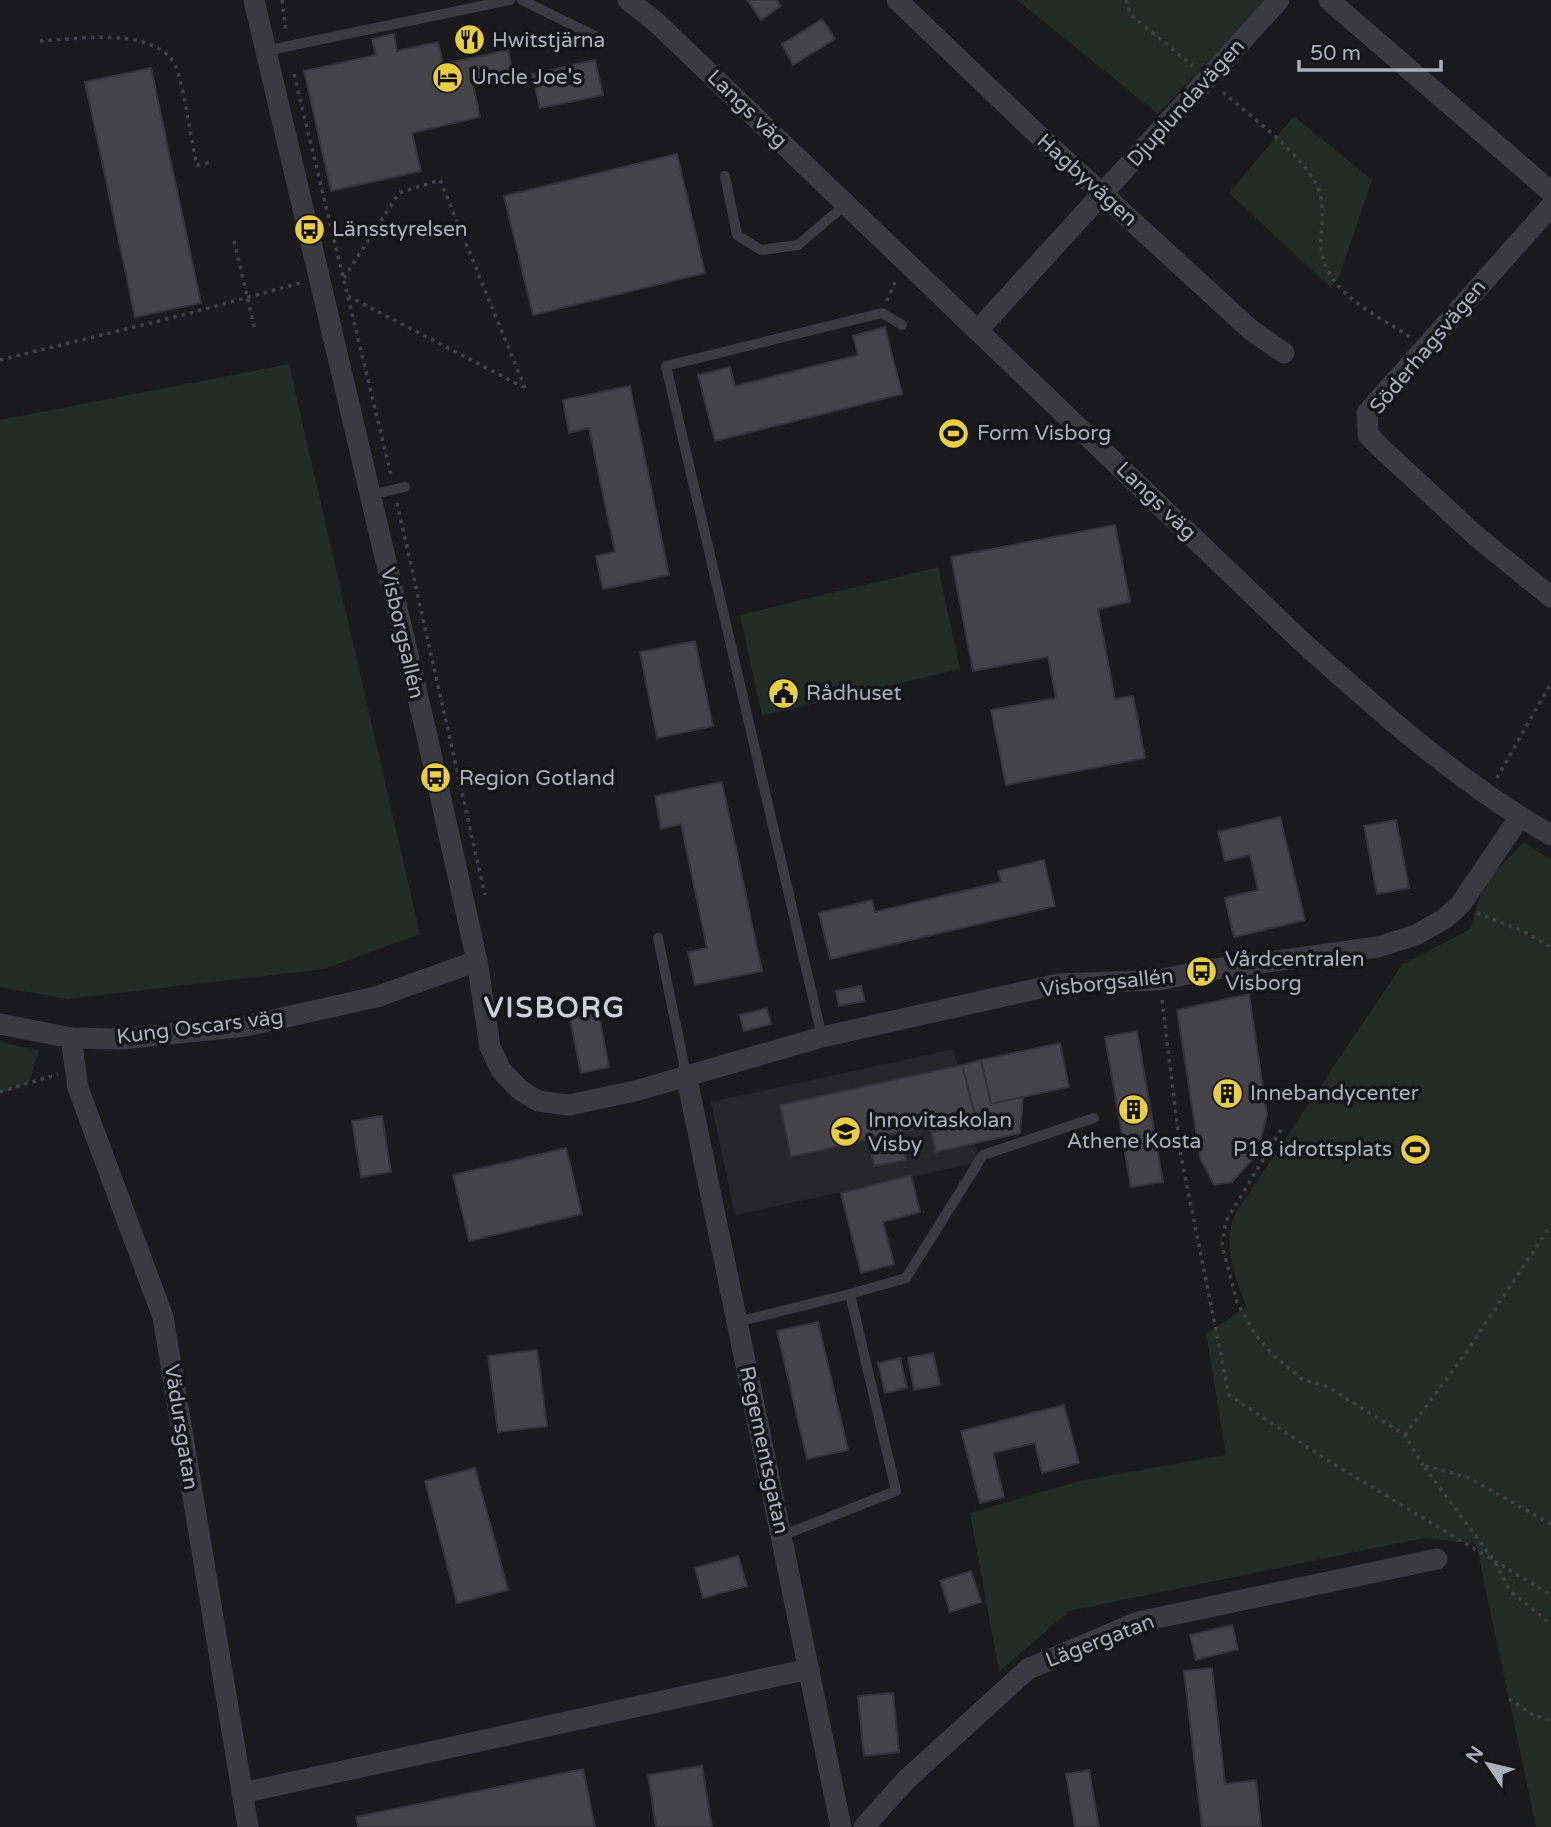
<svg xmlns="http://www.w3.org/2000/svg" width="1551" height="1827" viewBox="0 0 1551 1827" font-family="'Varela Round',sans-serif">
  <rect width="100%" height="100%" fill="#1a191b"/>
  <path fill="#262528" d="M954 1049 979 1162 735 1215 711 1102Z"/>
  <g fill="#232b26">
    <path d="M1017 0H1266L1158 114Z"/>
    <path d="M1294 116 1372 180 1339 277 1330 287 1229 193Z"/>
    <path d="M289 364 420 934 324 969 67 999 0 987V420Z"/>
    <path d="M938 567 960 669 762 716 740 615Z"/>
    <path d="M1524 842 1551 860V1827H1536L1476 1544 1424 1538 1069 1611 999 1672 970 1513 1079 1481 1226 1455 1206 1334 1246 1307C1235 1273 1221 1246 1236 1212L1402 965 1470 929 1484 883Z"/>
    <path d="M0 1042 39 1050 29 1083 0 1093Z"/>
  </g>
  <g fill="#444348" stroke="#343337" stroke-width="2">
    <path d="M747 0H777L781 6 761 20Z"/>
    <path d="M822 19 835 39 793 65 782 44Z"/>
    <path d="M394 34 397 51 438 42 443 64 508 50 513 75 473 84 480 117 412 133 421 171 331 191 304 71 376 55 372 39Z"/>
    <path d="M595 60 603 95 540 108 532 74Z"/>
    <path d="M151 68 201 303 135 317 85 82Z"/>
    <path d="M677 154 705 273 533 315 504 196Z"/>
    <path d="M885 327 902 394 715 441 698 375 730 367 735 386 858 355 853 336Z"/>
    <path d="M630 386 669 575 603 589 596 556 615 552 589 428 569 433 563 400Z"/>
    <path d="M1115 525 1130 602 1098 609 1115 699 1133 696 1145 758 1006 785 991 710 1056 698 1048 657 973 671 951 557Z"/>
    <path d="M695 641 713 726 657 738 640 652Z"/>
    <path d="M722 782 762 971 695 985 688 952 707 948 681 824 661 829 655 796Z"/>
    <path d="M1280 817 1305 920 1234 937 1225 898 1258 890 1250 855 1225 861 1218 832Z"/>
    <path d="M1396 820 1409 888 1377 894 1364 826Z"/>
    <path d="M1044 860 1055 906 830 959 819 913 872 900 875 912 1001 882 998 871Z"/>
    <path d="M861 986 865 1001 839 1006 836 991Z"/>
    <path d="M1249 994 1267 1115 1257 1154 1232 1182 1214 1185 1200 1158 1177 1010Z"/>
    <path d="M767 1008 771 1024 744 1031 740 1015Z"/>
    <path d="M599 1014 609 1067 581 1073 570 1019Z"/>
    <path d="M1137 1031 1163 1182 1131 1187 1105 1037Z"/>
    <path d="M1060 1043 1069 1087 991 1104 981 1060Z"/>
    <path d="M981 1060 991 1104 1023 1097 1020 1133 936 1152 931 1132 977 1123 962 1065Z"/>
    <path d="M962 1065 977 1123 931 1132 930 1125 791 1157 780 1105Z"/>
    <path d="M382 1116 391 1172 361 1177 352 1121Z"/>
    <path d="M566 1148 582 1214 469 1241 453 1175Z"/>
    <path d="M904 1149 906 1160 874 1166 872 1155Z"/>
    <path d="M911 1175 920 1212 883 1222 894 1264 861 1273 841 1193Z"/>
    <path d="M818 1322 848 1450 807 1459 777 1331Z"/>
    <path d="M537 1350 547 1426 498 1432 488 1356Z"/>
    <path d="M933 1353 940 1385 914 1390 908 1358Z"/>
    <path d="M900 1358 907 1388 885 1393 878 1363Z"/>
    <path d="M1064 1405 1079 1463 1042 1473 1035 1443 993 1453 1004 1497 980 1503 961 1431Z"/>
    <path d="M475 1468 508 1590 457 1603 425 1481Z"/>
    <path d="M738 1556 747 1586 703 1598 695 1568Z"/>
    <path d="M971 1571 981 1602 950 1612 940 1581Z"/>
    <path d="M1232 1625 1238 1649 1196 1660 1190 1635Z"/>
    <path d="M1212 1668 1225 1784 1256 1780 1261 1827H1202L1184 1671Z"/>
    <path d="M893 1693 899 1752 864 1756 858 1696Z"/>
    <path d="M702 1766 712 1827H656L648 1775Z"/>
    <path d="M583 1769 595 1827H358L356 1817Z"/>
    <path d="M1089 1770 1099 1827H1075L1066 1774Z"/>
  </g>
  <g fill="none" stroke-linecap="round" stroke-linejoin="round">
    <g stroke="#404147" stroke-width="3.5" stroke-dasharray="3.5 5" stroke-linecap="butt">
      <path d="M282 0 286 33"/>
      <path d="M1126 0 1131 15 1193 66"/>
      <path d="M40 41C77 39 148 27 173 61 182 73 192 146 197 165L213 162"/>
      <path d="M294 74 391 475"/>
      <path d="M1223 92C1251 117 1296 149 1315 182 1325 198 1322 221 1321 240 1319 290 1374 313 1410 337"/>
      <path d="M234 241 255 330"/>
      <path d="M344 278 399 193 440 180 525 388"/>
      <path d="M348 296 523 387"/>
      <path d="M887 301 896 279"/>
      <path d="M0 360 183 315 300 283"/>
      <path d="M397 503 485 895"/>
      <path d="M1497 778 1551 683"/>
      <path d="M1477 913 1525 932 1551 947"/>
      <path d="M1162 1000 1181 1156 1229 1395 1327 1460 1551 1595"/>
      <path d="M0 1092 58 1074"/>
      <path d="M1281 1130 1226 1221 1222 1245 1237 1302 1255 1334 1273 1355 1302 1379 1328 1387 1405 1435 1423 1465"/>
      <path d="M1405 1435 1465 1354 1551 1225"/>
      <path d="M1551 1524 1467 1477 1423 1465 1495 1562 1510 1591 1551 1624"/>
      <path d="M1509 1699 1532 1714 1551 1721"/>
    </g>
    <g stroke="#3b3a40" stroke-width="10">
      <path d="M522 0 597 37"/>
      <path d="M265 51 510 0"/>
      <path d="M725 176 737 235 761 250 798 245 846 204"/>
      <path d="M370 495 405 487"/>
      <path d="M658 938 686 1074"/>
      <path d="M822 1037 666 366 882 313 902 325"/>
      <path d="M850 1294 906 1278 983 1155 1094 1118"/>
      <path d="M737 1322 850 1294 896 1491 781 1536"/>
    </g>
    <g stroke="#3b3a40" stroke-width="21">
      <path d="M254 0 427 736 477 961 490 1047 501 1070 520 1090 538 1101 569 1105 635 1091 822 1037 1058 984 1159 980 1202 971 1378 947 1416 935 1444 919 1460 905 1519 818"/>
      <path d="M628 0 657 23 1298 638C1377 709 1459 783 1551 835"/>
      <path d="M897 0 1036 133 1251 330 1284 353"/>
      <path d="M1329 0 1551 192"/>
      <path d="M1551 206 1367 413 1368 435 1383 450 1476 536 1551 597"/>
      <path d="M978 330 1279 0"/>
      <path d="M0 1024 71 1038 122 1039 246 1026 376 997 477 961"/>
      <path d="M71 1038 78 1088 163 1317 248 1827"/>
      <path d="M686 1074 841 1827"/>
      <path d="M242 1793 809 1669"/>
      <path d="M864 1827 906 1780 1028 1669 1138 1622 1437 1559"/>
    </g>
  </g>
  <defs>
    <symbol id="restaurant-disc" viewBox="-11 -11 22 22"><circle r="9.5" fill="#e9ce43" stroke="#151416"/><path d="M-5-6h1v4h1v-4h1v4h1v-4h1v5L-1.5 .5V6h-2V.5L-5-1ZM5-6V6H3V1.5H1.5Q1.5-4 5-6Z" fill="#111"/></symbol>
    <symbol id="hotel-disc" viewBox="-11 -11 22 22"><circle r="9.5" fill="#e9ce43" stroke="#151416"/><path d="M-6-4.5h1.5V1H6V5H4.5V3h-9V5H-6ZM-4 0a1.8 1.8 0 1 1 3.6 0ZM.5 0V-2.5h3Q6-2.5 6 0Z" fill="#111"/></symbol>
    <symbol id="bus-disc" viewBox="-11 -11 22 22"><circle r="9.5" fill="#e9ce43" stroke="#151416"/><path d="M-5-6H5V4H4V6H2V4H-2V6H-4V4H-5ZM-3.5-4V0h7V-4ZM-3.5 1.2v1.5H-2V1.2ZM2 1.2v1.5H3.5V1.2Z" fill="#111"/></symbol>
    <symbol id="stadium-disc" viewBox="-11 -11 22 22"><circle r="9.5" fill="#e9ce43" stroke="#151416"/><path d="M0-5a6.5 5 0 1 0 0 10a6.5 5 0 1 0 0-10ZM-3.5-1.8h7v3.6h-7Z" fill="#111"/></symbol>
    <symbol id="civic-disc" viewBox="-11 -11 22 22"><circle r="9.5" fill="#e9ce43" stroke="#151416"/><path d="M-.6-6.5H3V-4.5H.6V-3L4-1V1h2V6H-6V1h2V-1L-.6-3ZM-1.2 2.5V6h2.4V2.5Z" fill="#111"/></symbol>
    <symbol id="building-disc" viewBox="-11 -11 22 22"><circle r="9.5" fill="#e9ce43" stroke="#151416"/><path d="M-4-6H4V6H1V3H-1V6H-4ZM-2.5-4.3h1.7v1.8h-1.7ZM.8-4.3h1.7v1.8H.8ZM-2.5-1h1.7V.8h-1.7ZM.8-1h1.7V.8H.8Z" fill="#111"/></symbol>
    <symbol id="school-disc" viewBox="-11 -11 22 22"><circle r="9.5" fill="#e9ce43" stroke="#151416"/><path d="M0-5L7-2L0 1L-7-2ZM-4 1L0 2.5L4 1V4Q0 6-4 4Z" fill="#111"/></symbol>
  </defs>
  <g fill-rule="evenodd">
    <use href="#restaurant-disc" x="452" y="22" width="35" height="35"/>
    <use href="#hotel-disc" x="430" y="60" width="35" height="35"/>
    <use href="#bus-disc" x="292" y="212" width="35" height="35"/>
    <use href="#stadium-disc" x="936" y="416" width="35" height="35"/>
    <use href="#civic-disc" x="766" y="676" width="35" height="35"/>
    <use href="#bus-disc" x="418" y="760" width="35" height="35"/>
    <use href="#bus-disc" x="1184" y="954" width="35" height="35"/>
    <use href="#building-disc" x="1210" y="1076" width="35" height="35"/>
    <use href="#building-disc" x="1116" y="1092" width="35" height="35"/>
    <use href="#school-disc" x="828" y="1114" width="35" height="35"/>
    <use href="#stadium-disc" x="1398" y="1132" width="35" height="35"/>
  </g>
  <g text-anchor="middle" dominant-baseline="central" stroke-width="7" stroke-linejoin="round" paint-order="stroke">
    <g font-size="21" fill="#acaeba" stroke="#151416" text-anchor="start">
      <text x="492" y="40">Hwitstjärna</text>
      <text x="471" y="77">Uncle Joe's</text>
      <text x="332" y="229">Länsstyrelsen</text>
      <text x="977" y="433">Form Visborg</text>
      <text x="806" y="693">Rådhuset</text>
      <text x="459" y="778">Region Gotland</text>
      <text x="1225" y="959">Vårdcentralen<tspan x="1225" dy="24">Visborg</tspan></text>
      <text x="1250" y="1093">Innebandycenter</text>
      <text x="868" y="1120">Innovitaskolan<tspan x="868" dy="24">Visby</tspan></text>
      <text x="1134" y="1141" text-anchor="middle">Athene Kosta</text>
      <text x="1392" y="1149" text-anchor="end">P18 idrottsplats</text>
    </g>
    <g font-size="21" fill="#acaeba" stroke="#151416">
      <text transform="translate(1186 103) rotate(-48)">Djuplundavägen</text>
      <text transform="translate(747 109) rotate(44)">Langs väg</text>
      <text transform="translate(1087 180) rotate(42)">Hagbyvägen</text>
      <text transform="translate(1428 347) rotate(-50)">Söderhagsvägen</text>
      <text transform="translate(1156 501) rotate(44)">Langs väg</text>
      <text transform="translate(402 633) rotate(77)">Visborgsallén</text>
      <text transform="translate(1107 983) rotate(-6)">Visborgsallén</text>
      <text transform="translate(200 1027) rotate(-7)">Kung Oscars väg</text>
      <text transform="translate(181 1427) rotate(81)">Vädursgatan</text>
      <text transform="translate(764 1450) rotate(78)">Regementsgatan</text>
      <text transform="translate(1100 1641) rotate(-21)">Lägergatan</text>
    </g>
    <g font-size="28" font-weight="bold" letter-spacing="2" fill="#cdced6" stroke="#151416">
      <text x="555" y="1008">VISBORG</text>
    </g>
  </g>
  <g transform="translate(1488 1764) rotate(305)" stroke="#151416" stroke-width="5" paint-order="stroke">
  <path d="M0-5L12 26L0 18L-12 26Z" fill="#acaeba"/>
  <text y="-10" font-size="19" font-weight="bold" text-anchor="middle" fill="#acaeba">N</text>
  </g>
  <path d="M1299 60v10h142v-10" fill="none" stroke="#acaeba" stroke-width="3.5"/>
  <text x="1310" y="60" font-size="21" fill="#acaeba" stroke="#151416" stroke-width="5" paint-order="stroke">50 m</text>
</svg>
